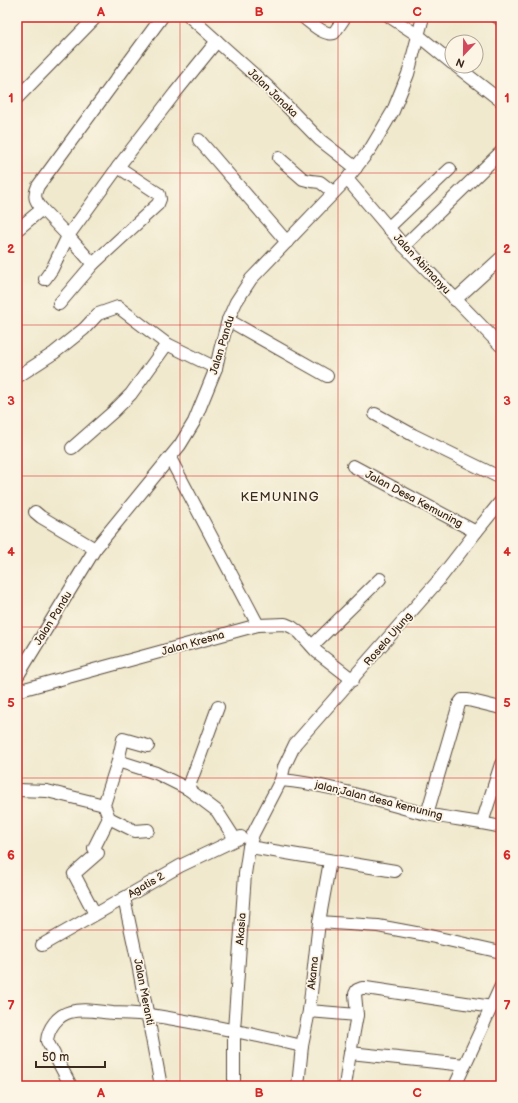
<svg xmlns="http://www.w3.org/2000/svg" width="518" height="1103" viewBox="0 0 518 1103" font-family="'Balsamiq Sans',sans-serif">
  <rect width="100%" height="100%" fill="#fcf5e5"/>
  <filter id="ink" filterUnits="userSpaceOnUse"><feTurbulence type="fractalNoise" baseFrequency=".025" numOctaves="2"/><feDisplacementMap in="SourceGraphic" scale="8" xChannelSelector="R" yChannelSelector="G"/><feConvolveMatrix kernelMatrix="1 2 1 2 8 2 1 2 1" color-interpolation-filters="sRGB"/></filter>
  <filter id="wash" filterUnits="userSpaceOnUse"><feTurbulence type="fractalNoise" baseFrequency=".012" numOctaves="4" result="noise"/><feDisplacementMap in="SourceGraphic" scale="16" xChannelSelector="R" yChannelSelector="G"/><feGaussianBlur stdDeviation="0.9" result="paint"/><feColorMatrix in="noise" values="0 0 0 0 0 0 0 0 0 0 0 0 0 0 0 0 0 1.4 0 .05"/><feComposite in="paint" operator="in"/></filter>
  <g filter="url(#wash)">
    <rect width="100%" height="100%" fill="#f0e9ce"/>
  </g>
  <g filter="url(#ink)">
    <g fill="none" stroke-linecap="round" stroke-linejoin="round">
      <defs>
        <g id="minor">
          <path d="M190 17 267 86 320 140 356 168"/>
          <path d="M303 17C311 23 324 36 334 33L345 17"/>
          <path d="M390 17 419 36 452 63"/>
          <path d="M497 17 501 20"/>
          <path d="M456 66 501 101"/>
          <path d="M17 98 96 17"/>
          <path d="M199 140 287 242"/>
          <path d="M279 158 303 179 311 181 320 182 333 192"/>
          <path d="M347 179 404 246 501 346"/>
          <path d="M42 209 68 236 118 167 175 93 217 41"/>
          <path d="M388 228 450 169"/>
          <path d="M17 230 42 209C35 200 33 197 38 186L162 17"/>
          <path d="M404 246 501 152"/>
          <path d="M45 279 52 269 68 236 93 264"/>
          <path d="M455 300 501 258"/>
          <path d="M59 304 93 264 158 204 160 199 159 194 118 167"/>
          <path d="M228 320 327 376"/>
          <path d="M17 377 54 353 84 329 98 314 118 307 167 344 216 368"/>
          <path d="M375 414 413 435 501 478"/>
          <path d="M72 448 113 412 131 394 167 344"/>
          <path d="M170 458 258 625"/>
          <path d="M353 466 476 532"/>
          <path d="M35 512 41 517 95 549"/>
          <path d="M312 646 380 579"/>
          <path d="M17 677 95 549 180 445 194 422 216 368 220 350 228 320 236 302 251 279 347 179 371 148 393 111 408 74 423 17"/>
          <path d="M17 691 258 625 285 624 292 627 300 633 317 652 353 680"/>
          <path d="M118 761 123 739 148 746"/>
          <path d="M281 780C330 784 378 802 426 814 451 819 476 821 501 827"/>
          <path d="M188 789 218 707"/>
          <path d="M17 790 47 791 104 805"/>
          <path d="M427 814 459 704 462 700H468L501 708"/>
          <path d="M482 823 501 764"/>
          <path d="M148 830 135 831 109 818 104 805 118 761 156 773 188 789 217 811 235 839"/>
          <path d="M249 847 395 871"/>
          <path d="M124 898 137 959 161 1086"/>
          <path d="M95 914 74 874 98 853 94 848 109 818"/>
          <path d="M319 922 378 926 421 934 501 952"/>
          <path d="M42 945 180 866 241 837"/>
          <path d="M309 1011 357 1015"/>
          <path d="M350 1053 465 1065"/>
          <path d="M71 1086 47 1041C48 1028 58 1015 70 1012 84 1008 99 1012 113 1013 125 1013 138 1014 150 1015 201 1023 252 1034 302 1046"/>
          <path d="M234 1086V1030L245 874 249 847 253 834 281 780 284 767 295 744 438 581 476 532 501 501"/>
          <path d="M298 1086 302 1046 309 1011 319 922 330 861"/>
          <path d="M345 1086 349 1059 357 1015 355 994 357 990 362 988H366L492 1007"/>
          <path d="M455 1086 501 986"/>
        </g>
      </defs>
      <use href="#minor" stroke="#564738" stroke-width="14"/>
      <use href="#minor" stroke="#fff" stroke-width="12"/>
    </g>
  </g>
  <path fill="none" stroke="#d62828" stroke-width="1" stroke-opacity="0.55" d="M180 17V1086M338 17V1086M17 173H501M17 325H501M17 476H501M17 627H501M17 778H501M17 930H501"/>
  <g text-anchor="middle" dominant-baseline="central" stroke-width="3.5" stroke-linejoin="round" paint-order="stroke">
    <g font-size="11" fill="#3b2a1e" stroke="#fcf5e5">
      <text transform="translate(273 93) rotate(44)">Jalan Janaka</text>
      <text transform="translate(422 264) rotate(47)">Jalan Abimanyu</text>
      <text transform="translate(222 345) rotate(-73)">Jalan Pandu</text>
      <text transform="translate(414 499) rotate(28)">Jalan Desa Kemuning</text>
      <text transform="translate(53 618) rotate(-58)">Jalan Pandu</text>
      <text transform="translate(388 639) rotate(-49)">Rosela Ujung</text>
      <text transform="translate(193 643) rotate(-16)">Jalan Kresna</text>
      <text transform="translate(379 800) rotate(14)">jalan;Jalan desa kemuning</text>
      <text transform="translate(146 885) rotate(-30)">Agatis 2</text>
      <text transform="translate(241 929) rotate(-86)">Akasia</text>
      <text transform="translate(313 973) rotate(-84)">Akama</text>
      <text transform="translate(144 992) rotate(79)">Jalan Meranti</text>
    </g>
    <g font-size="13" letter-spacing="1" fill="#3b2a1e" stroke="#fcf5e5">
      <text x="280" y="497">KEMUNING</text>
    </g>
  </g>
  <rect width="518" height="1103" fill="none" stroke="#fcf5e5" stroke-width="44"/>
  <g transform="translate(464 54) rotate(202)"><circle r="19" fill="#fcf5e5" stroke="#afa495"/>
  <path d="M0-3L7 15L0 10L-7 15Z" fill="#d1495b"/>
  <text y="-6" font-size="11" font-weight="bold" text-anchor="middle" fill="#3b2a1e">N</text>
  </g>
  <path d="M36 1061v6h69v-6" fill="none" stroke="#3b2a1e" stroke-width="2"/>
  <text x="42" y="1061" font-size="12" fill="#3b2a1e" stroke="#fcf5e5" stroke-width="3" paint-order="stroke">50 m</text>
  <rect x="22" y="22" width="474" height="1059" fill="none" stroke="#d62828" stroke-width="1.5"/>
  <g font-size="13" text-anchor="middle" font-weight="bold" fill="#d62828">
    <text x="101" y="16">A</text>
    <text x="259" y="16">B</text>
    <text x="417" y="16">C</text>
    <text x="11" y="102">1</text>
    <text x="507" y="102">1</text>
    <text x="11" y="253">2</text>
    <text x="507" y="253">2</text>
    <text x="11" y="405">3</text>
    <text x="507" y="405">3</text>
    <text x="11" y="556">4</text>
    <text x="507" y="556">4</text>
    <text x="11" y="707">5</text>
    <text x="507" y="707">5</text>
    <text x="11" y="859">6</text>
    <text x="507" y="859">6</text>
    <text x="11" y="1010">7</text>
    <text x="507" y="1010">7</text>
    <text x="101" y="1097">A</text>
    <text x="259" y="1097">B</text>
    <text x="417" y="1097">C</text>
  </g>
</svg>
